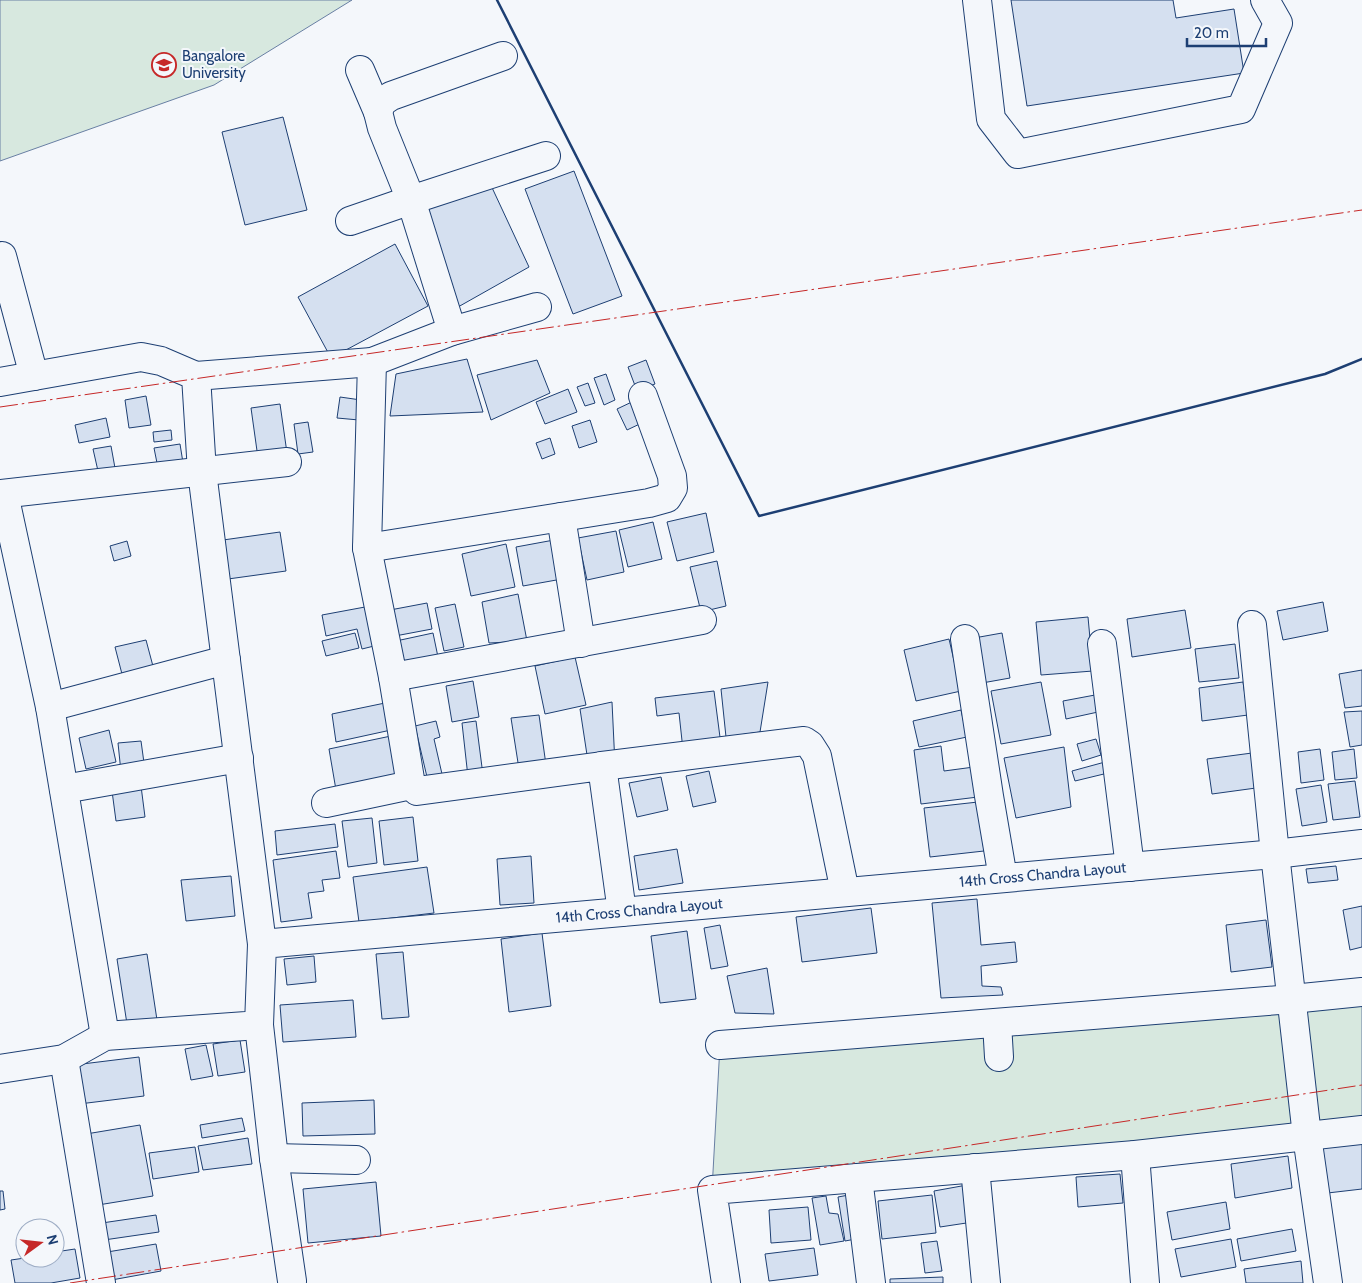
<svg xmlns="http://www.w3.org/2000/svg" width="1362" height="1283" viewBox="0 0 1362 1283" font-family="Cabin,sans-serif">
  <rect width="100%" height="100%" fill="#f4f7fb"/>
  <g fill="#d7e8df" stroke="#687fa3">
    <path d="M0 0H352L214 85 0 161Z"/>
    <path d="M1362 992V1130L712 1190 720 1045Z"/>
  </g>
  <g fill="#d5e0f0" stroke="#1d3f73">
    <path d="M1011 0H1173L1176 18 1234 9 1244 73 1027 106Z"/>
    <path d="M283 117 307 210 245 225 222 132Z"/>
    <path d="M574 171 622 296 573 314 525 189Z"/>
    <path d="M488 179 529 267 458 307 416 215Z"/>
    <path d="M395 244 428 306 331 358 298 297Z"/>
    <path d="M467 359 483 412 390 416 396 374Z"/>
    <path d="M537 360 550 393 491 420 477 375Z"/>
    <path d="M646 360 655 384 637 391 628 367Z"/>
    <path d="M606 374 615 400 604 405 594 378Z"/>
    <path d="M588 383 595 403 585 406 577 387Z"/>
    <path d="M568 389 577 412 545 424 536 402Z"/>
    <path d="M146 396 151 425 129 428 125 400Z"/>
    <path d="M340 397 361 400 359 420 337 418Z"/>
    <path d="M636 400 646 421 627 430 617 409Z"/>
    <path d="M280 404 287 453 258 458 251 408Z"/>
    <path d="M106 418 110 437 79 443 75 425Z"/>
    <path d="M590 420 597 442 579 448 572 426Z"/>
    <path d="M308 422 313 452 298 454 294 424Z"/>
    <path d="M171 430 172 440 154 442 153 432Z"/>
    <path d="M550 438 555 454 542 459 536 443Z"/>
    <path d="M180 444 184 469 159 473 154 448Z"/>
    <path d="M111 446 115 468 98 471 93 449Z"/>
    <path d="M706 513 714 552 677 561 667 522Z"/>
    <path d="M653 522 662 559 628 567 619 530Z"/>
    <path d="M616 531 624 572 587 580 578 538Z"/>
    <path d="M280 532 286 571 228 579 223 540Z"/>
    <path d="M554 540 562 579 523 586 516 547Z"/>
    <path d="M127 541 131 556 114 561 110 546Z"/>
    <path d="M506 544 515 587 471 596 462 554Z"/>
    <path d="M717 561 726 606 701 612 690 567Z"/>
    <path d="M518 594 527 641 489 643 482 602Z"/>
    <path d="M1323 602 1328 631 1283 640 1277 611Z"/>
    <path d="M427 603 432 629 395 636 390 610Z"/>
    <path d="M455 604 464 647 444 651 435 608Z"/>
    <path d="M365 607 374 646 362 649 357 629 326 636 322 615Z"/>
    <path d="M1185 610 1191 648 1132 657 1127 619Z"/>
    <path d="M1088 617 1093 671 1041 675 1036 622Z"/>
    <path d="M355 633 359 648 326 656 322 641Z"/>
    <path d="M433 633 438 657 401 665 396 641Z"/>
    <path d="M1002 633 1010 678 982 683 974 638Z"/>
    <path d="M949 639 961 691 916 701 904 650Z"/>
    <path d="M146 640 154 670 123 678 115 647Z"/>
    <path d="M1235 644 1239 678 1199 682 1195 649Z"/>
    <path d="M575 657 586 705 545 714 535 666Z"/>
    <path d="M1362 670V706L1345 708 1339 674Z"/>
    <path d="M473 681 479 717 452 722 446 686Z"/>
    <path d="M768 682 760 732 726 737 721 689Z"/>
    <path d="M1041 682 1051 735 1001 744 991 691Z"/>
    <path d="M1243 682 1248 715 1202 721 1199 688Z"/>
    <path d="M714 691 721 745 683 750 679 713 657 716 655 698Z"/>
    <path d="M1095 695 1098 712 1066 719 1063 701Z"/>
    <path d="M612 702 615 765 589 768 580 709Z"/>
    <path d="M385 703 391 730 336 742 332 714Z"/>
    <path d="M961 710 967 737 919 747 913 721Z"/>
    <path d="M1362 711V745L1350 747 1344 712Z"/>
    <path d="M539 715 546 765 519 769 511 718Z"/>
    <path d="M436 721 440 737 434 739 442 774 427 777 415 726Z"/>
    <path d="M476 721 483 775 468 777 462 723Z"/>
    <path d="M109 730 116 762 86 769 79 738Z"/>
    <path d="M391 736 399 783 336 790 329 749Z"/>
    <path d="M1096 739 1101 755 1082 761 1077 744Z"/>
    <path d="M141 741 145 770 121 772 118 743Z"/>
    <path d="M941 746 944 771 974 767 978 797 921 804 914 750Z"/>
    <path d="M1064 747 1071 807 1016 818 1004 758Z"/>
    <path d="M1320 749 1324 780 1301 783 1298 752Z"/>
    <path d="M1354 749 1357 778 1335 780 1332 752Z"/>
    <path d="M1252 753 1256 788 1212 794 1207 759Z"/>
    <path d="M1105 762 1108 773 1075 781 1072 771Z"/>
    <path d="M709 771 716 802 693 807 686 776Z"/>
    <path d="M661 777 668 810 637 817 629 783Z"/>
    <path d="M1355 781 1360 817 1333 820 1328 784Z"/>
    <path d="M1321 785 1327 822 1302 826 1296 789Z"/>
    <path d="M141 786 145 817 116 821 112 791Z"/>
    <path d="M978 802 984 851 930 857 924 808Z"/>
    <path d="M413 817 418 861 384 865 379 821Z"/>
    <path d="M372 818 377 863 348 867 342 821Z"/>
    <path d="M335 824 338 847 277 855 275 831Z"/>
    <path d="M677 849 683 883 639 890 634 856Z"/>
    <path d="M336 851 340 878 322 880 324 891 308 893 312 918 281 922 273 860Z"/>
    <path d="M531 856 534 903 500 905 497 859Z"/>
    <path d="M1336 866 1338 880 1308 883 1306 869Z"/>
    <path d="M427 867 434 913 359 922 353 877Z"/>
    <path d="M231 876 235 916 186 921 181 880Z"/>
    <path d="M977 899 981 945 1015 942 1017 962 981 966 982 986 1001 987 1003 995 941 998 932 903Z"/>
    <path d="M1362 906V947L1350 950 1343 910Z"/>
    <path d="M871 908 877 953 802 962 796 917Z"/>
    <path d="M1266 920 1272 967 1231 972 1226 925Z"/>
    <path d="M720 925 728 966 711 969 704 928Z"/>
    <path d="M687 931 696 999 660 1003 651 936Z"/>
    <path d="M542 933 551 1006 509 1012 501 939Z"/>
    <path d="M403 952 409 1017 382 1019 376 954Z"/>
    <path d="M147 954 157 1020 127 1024 117 959Z"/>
    <path d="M314 956 316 982 287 985 284 959Z"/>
    <path d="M767 968 774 1014 735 1013 727 976Z"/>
    <path d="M353 1000 356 1037 283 1042 280 1005Z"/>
    <path d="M240 1040 245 1072 218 1076 213 1044Z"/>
    <path d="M206 1045 213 1076 191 1080 185 1049Z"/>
    <path d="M139 1057 144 1096 79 1104 74 1065Z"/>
    <path d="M374 1100 375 1134 303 1136 302 1103Z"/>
    <path d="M242 1118 245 1131 202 1138 200 1125Z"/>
    <path d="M140 1125 153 1196 98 1205 86 1134Z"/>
    <path d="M1362 1137V1189L1319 1194 1313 1142Z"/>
    <path d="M248 1138 252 1164 203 1170 198 1146Z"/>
    <path d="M195 1147 199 1172 153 1179 149 1153Z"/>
    <path d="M1288 1156 1292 1188 1235 1198 1231 1164Z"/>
    <path d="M1120 1174 1123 1203 1078 1207 1076 1177Z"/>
    <path d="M376 1182 381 1236 308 1243 303 1189Z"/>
    <path d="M967 1185 973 1222 940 1227 934 1191Z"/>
    <path d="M0 1191H3L5 1209 0 1210Z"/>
    <path d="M854 1194 861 1238 845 1241 838 1197Z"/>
    <path d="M932 1195 936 1233 882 1239 878 1201Z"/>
    <path d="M826 1196 829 1213 838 1214 844 1241 820 1245 812 1198Z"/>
    <path d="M1226 1202 1230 1229 1172 1240 1167 1212Z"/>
    <path d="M808 1207 811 1240 771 1243 769 1210Z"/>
    <path d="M156 1215 159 1232 97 1241 95 1224Z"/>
    <path d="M1292 1229 1296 1251 1241 1261 1237 1239Z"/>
    <path d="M1231 1239 1236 1267 1181 1277 1175 1249Z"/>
    <path d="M937 1241 942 1271 925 1273 921 1243Z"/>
    <path d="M156 1244 161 1271 106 1281 101 1253Z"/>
    <path d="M814 1248 818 1275 769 1281 765 1254Z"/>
    <path d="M75 1249 80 1278 51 1283H15L11 1260 25 1258H55V1252Z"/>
    <path d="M1301 1261 1303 1283H1246L1244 1269Z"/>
    <path d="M943 1277V1283H890V1279Z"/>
  </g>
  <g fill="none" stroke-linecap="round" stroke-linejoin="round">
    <defs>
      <g id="minor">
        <path d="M977 0 991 119 1018 154 1241 109 1278 23 1265 0"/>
        <path d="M360 70 378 112"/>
        <path d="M350 221 411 200 546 156"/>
        <path d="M2 256 34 376"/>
        <path d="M452 331 411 200 382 128 378 112 382 102 391 96 503 56"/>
        <path d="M372 362 367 548 393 677 702 620"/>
        <path d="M196 376 372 362 452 331 537 307"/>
        <path d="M0 382 141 357 161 361 196 376 202 472 262 944"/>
        <path d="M0 494 287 462"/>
        <path d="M4 494 50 707 105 1036"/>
        <path d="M561 517 581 643"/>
        <path d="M367 548 649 503 667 498 673 488 672 476 643 396"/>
        <path d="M1252 625 1275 854 1307 1136 1328 1283"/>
        <path d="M965 639 989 796 1003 878"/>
        <path d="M1102 644 1130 867"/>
        <path d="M393 677 411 785 417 791 602 766 622 912"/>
        <path d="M50 707 226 660"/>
        <path d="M602 766 804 741 810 745 817 756 845 892"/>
        <path d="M64 789 239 758"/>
        <path d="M326 803 411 785"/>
        <path d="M997 1023 999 1057"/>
        <path d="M259 1025 274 1158 292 1281"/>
        <path d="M720 1045 1292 999 1362 992"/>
        <path d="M64 1059 101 1283"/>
        <path id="s1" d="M0 1069 64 1059 105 1036 259 1025 262 944 1275 854 1362 844"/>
        <path d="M1135 1155 1145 1283"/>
        <path d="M274 1158 356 1160"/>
        <path d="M975 1168 986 1283"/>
        <path d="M858 1178 871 1283"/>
        <path d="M726 1283 712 1190 1135 1155 1362 1130"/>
      </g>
    </defs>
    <use href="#minor" stroke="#1d3f73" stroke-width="30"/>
    <use href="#minor" stroke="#f4f7fb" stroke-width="28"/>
    <path stroke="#1d3f73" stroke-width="2.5" d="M497 0 759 516 1325 374 1362 359"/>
    <g stroke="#c62828" stroke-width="1" stroke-dasharray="18 4 2.5 4" stroke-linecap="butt">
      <path d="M0 407 1362 210"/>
      <path d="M70 1283 1362 1085"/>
    </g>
  </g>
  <defs>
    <symbol id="university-ring" viewBox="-11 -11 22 22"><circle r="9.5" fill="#f4f7fb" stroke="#c62828" stroke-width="1.5"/><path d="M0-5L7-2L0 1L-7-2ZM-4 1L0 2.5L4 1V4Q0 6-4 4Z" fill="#c62828"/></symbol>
  </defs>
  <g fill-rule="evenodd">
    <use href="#university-ring" x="150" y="51" width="28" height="28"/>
  </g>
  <g text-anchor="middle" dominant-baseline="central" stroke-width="4" stroke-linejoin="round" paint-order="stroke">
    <g font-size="15" fill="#1d3f73" stroke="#f4f7fb" text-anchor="start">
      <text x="182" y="56">Bangalore<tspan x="182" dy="17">University</tspan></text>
    </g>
    <g font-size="15" fill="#1d3f73" stroke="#f4f7fb">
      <text stroke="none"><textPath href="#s1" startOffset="1131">14th Cross Chandra Layout</textPath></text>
      <text stroke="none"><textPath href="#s1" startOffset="726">14th Cross Chandra Layout</textPath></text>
    </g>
  </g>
  <g transform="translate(40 1243) rotate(75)"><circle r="24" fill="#f4f7fb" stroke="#9eadc5"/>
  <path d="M0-4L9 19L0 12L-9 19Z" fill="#c62828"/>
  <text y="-8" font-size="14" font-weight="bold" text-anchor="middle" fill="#1d3f73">N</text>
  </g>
  <path d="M1187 38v8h79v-8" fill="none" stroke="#1d3f73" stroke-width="2.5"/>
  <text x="1194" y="38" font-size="15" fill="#1d3f73" stroke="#f4f7fb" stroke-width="4" paint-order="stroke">20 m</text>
</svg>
